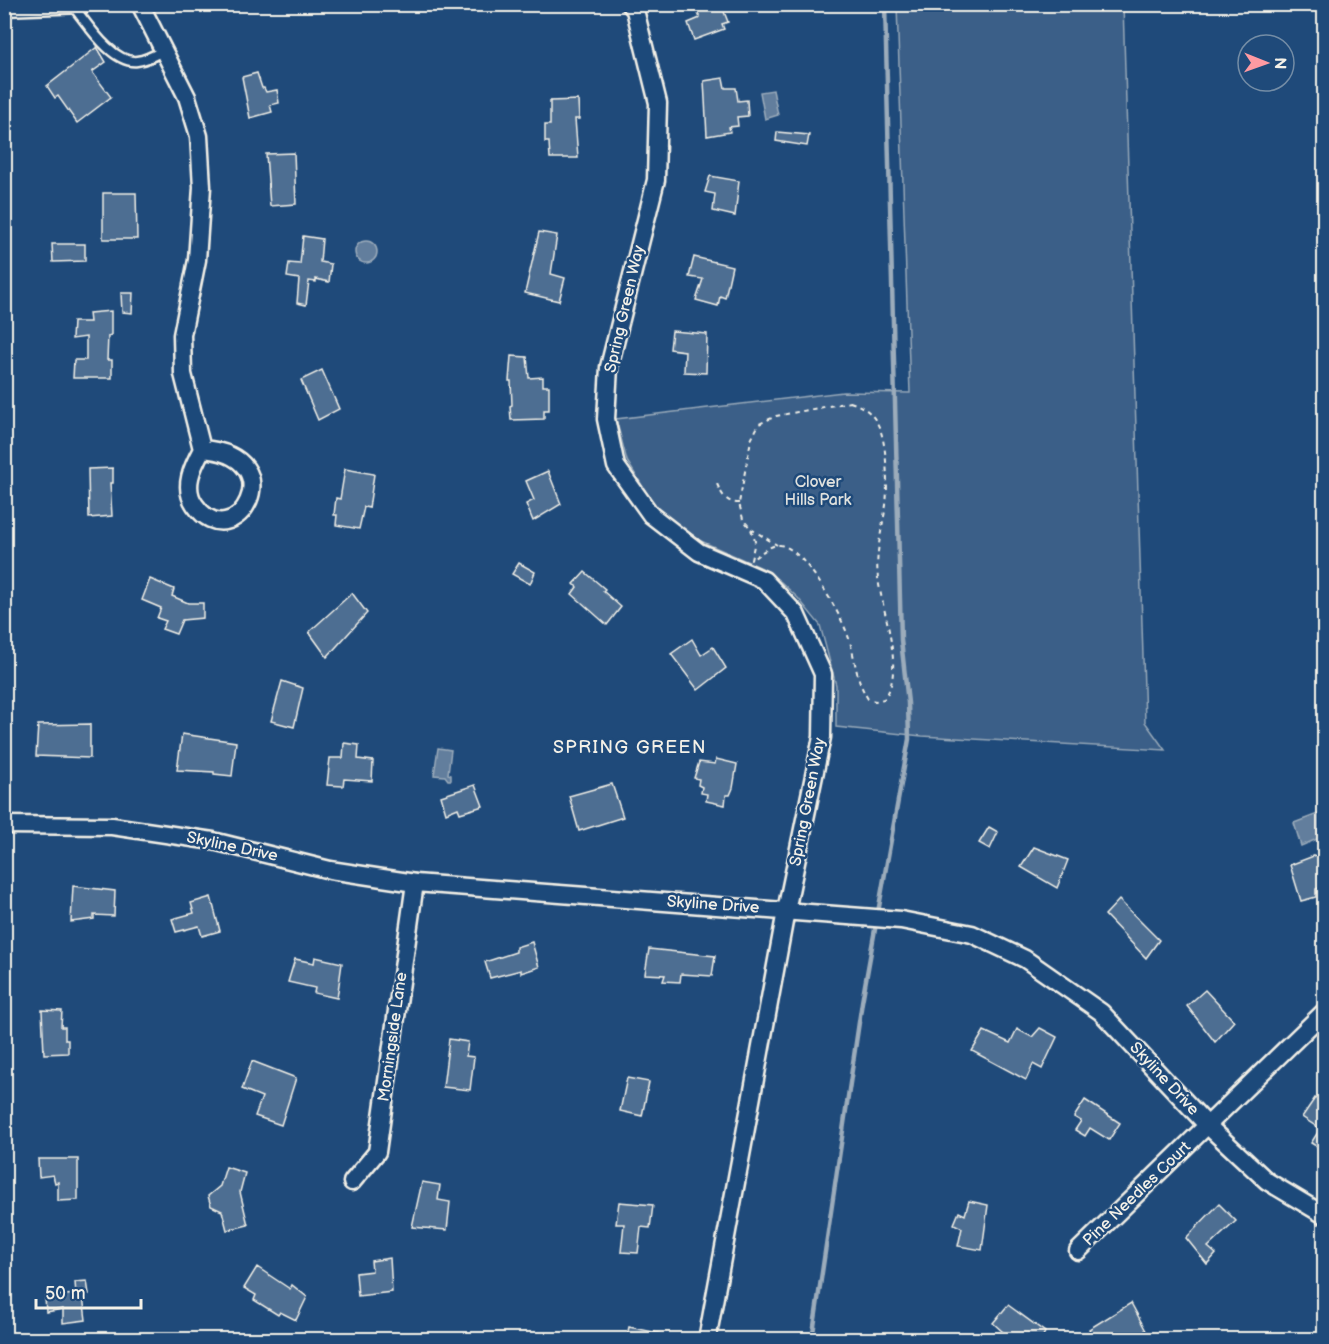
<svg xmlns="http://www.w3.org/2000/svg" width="1329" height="1344" viewBox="0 0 1329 1344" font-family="'Balsamiq Sans',sans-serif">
  <rect width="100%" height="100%" fill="#1f4a7a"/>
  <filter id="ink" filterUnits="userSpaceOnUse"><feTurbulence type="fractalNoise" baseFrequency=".0167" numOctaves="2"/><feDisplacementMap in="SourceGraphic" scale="12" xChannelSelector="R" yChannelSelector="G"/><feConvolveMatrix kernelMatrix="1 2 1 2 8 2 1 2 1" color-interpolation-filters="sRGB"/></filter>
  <g filter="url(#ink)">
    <path fill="#3a5f88" stroke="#97a8b8" stroke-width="1.5" d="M897 5H1123L1145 722 1165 750 922 736 836 727V685L820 625 798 598 781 582 762 568 701 541 665 516 654 505 627 461 616 419 843 392 910 393Z"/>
    <g fill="#627e9d" stroke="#9cacbb" stroke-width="1.5">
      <path d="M773 90 778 115 765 119 760 92Z"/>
      <circle cx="366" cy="252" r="11"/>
      <path d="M438 748 451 750 448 774 451 775V780H448L445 776 434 775Z"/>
      <path d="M1323 812 1324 836 1301 846 1294 823Z"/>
    </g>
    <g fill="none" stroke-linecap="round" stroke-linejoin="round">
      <path stroke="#9cacbb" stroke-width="4.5" d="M812 1340 862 1002 909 739 908 703 901 640 885 4"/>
    </g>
    <g fill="#4d6e92" stroke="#f4f1e8" stroke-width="1.5">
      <path d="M694 4H721L728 22 722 24 724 29 694 40 688 23 700 18Z"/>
      <path d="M97 47 106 62 92 72 111 97 77 123 58 96 55 98 47 86Z"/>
      <path d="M257 73 262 88H264L266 92 277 90 279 103 270 105 272 112 250 118 242 77Z"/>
      <path d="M723 78 725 88H736L738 101 747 100 748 116 737 117 738 126 729 127 730 132 707 136 704 81Z"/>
      <path d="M578 100 579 119H575L578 158H550L549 142H545V125H550V101Z"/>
      <path d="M777 132 809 135 807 146 776 141Z"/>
      <path d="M294 153 296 204 270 206 266 154Z"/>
      <path d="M710 176 739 181 735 216 713 211 715 194 705 192Z"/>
      <path d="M103 193H136L137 239H103Z"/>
      <path d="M539 232 557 235 551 274 565 278 559 301 525 293Z"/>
      <path d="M303 236 322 239 320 262 331 264 329 282 316 279V282L309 281 306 305 297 303 299 279 287 277 289 263 300 264Z"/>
      <path d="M52 244H85V261L53 262Z"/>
      <path d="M694 257 732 266 725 298 720 296 718 306 696 300 703 279 689 277Z"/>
      <path d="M121 293H133L132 313 122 312Z"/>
      <path d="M111 311V335L108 336 107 360H112V378H73L74 360H86V337L72 339 73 322H90L89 313Z"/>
      <path d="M672 331 707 334 706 373 684 372 685 351 670 349Z"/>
      <path d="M511 356 527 357 529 378 543 377V386H549V410H544V419L511 420 510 406 512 405 511 381H509Z"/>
      <path d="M322 370 339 409 318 420 301 380Z"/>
      <path d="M113 468V483H110L112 516 89 518 88 469Z"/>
      <path d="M345 469 374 474 369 508 364 507 359 529 336 525 337 515H334L336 498 340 499Z"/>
      <path d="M548 471 561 504 533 521 526 504 534 500 526 481Z"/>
      <path d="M519 563 535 572 530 584 512 574Z"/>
      <path d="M585 572 605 589 603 591 621 607 607 625 572 594 577 587 574 584Z"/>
      <path d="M150 579 174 589 172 596 188 603H203V618L182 620 176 634 162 629 166 621 157 618 161 608 142 600Z"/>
      <path d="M352 593 367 613 327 657 309 632Z"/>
      <path d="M692 639 701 655 713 647 726 668 698 690 671 654Z"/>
      <path d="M282 681 303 688 294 727 271 721Z"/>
      <path d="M90 724V758L36 756 38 725Z"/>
      <path d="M182 734 236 742 232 776 214 774V772L177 770Z"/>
      <path d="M344 743 359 745 358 759 373 761 372 781 344 779 343 786 327 785 330 758H343Z"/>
      <path d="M716 759 737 764 733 788 730 795H726L725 805 706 801 707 794 701 793 702 787 698 785 699 779 694 778 699 762 715 764Z"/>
      <path d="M612 784 623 817 579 831 569 796Z"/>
      <path d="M475 785 483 806 460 813 458 808 446 813 441 796Z"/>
      <path d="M989 827 998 832 990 849 979 843Z"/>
      <path d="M1034 847 1068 860 1057 888 1021 867Z"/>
      <path d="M1324 852V886L1316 889V897L1301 901 1290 865Z"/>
      <path d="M73 886 115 891 114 916 94 915V919L71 922Z"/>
      <path d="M211 897 220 931 202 936 199 926 176 932 172 919 194 913 191 903Z"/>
      <path d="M1119 900 1159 940 1146 958 1105 915Z"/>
      <path d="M532 942 539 967 521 973V970L490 978 485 962 516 952V947Z"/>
      <path d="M649 949 715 956 712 976 681 974 680 982 663 981 665 975 645 974Z"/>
      <path d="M315 957 342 963 337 998 314 993 315 988 288 982 295 959 314 963Z"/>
      <path d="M1205 990 1234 1021 1215 1042 1187 1006Z"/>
      <path d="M42 1010 62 1011 61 1027H65V1040H68V1053L44 1054Z"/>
      <path d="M1040 1028 1057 1037 1042 1069 1033 1064 1026 1080 972 1051 984 1031 1010 1043 1017 1029 1032 1037Z"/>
      <path d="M449 1039 468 1042 466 1056 474 1057 470 1090 443 1087Z"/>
      <path d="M252 1061 296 1078 281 1125 255 1116 262 1097 242 1089Z"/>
      <path d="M627 1078 649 1082 642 1116 620 1111Z"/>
      <path d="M1315 1098 1324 1103V1151L1311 1143 1320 1129 1302 1117Z"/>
      <path d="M1085 1100 1120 1123 1109 1140 1090 1128 1085 1136 1075 1130 1081 1121 1074 1117Z"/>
      <path d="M38 1159H78V1200L58 1201V1182L55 1183 53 1175 39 1177Z"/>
      <path d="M226 1167 245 1173 240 1192 248 1225 227 1230 222 1211 211 1206 208 1196 220 1186Z"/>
      <path d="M422 1182 440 1185 438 1200 450 1202 447 1230 412 1227Z"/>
      <path d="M969 1201 988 1205 982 1250 958 1246 962 1228 954 1224 959 1212 965 1215Z"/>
      <path d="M619 1202 653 1205 650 1228 641 1227 638 1253 621 1252 624 1224H616Z"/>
      <path d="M1219 1204 1236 1221 1208 1247 1216 1254 1207 1264 1186 1238Z"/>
      <path d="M390 1258 392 1292 358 1296 356 1273 372 1271 371 1261Z"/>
      <path d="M257 1267 290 1289 292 1285 307 1297 296 1320 280 1312 278 1315 254 1300 256 1295 244 1288Z"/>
      <path d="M87 1281 89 1294 83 1296 86 1320 63 1323V1309L46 1312 45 1297 76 1294 75 1282Z"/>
      <path d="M1131 1303 1151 1340H1095L1089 1329Z"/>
      <path d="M1008 1305 1045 1332 1041 1340H1012L993 1323Z"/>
      <path d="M629 1327 663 1334V1340H626Z"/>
    </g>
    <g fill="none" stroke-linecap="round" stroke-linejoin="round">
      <defs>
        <path id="lane" d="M73 6C87 23 112 64 137 61 147 60 155 55 164 50"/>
        <g id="street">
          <path d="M140 4 187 97 199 136 202 187 197 260 182 335 183 374 202 449C193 466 182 487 195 505 234 561 296 456 202 449"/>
          <path d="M630 4 635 10 658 103 656 180 609 367 606 419 616 466 651 515 699 552 764 580 796 614 823 674 822 737 786 911 707 1340"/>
          <path d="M4 7 83 4"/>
          <path d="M4 825 112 826 213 841 330 870 415 883 901 920 972 934 1025 959 1101 1012 1208 1126 1267 1181 1324 1215"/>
          <path d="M352 1182 377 1152 415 883"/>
          <path d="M1078 1251 1324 1012"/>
        </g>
      </defs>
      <use href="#lane" stroke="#f4f1e8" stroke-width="13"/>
      <use href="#street" stroke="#f4f1e8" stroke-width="21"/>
      <g stroke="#f4f1e8" stroke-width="2" stroke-dasharray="4.5 4.5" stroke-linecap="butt">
        <path d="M850 402C866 407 875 415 881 432 887 451 888 486 886 505 882 530 875 553 878 578 882 611 906 671 884 699L875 701 868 699C854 677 856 656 847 633 839 612 803 546 779 545 769 545 759 555 751 560L755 541 751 529 743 519 739 503 751 440 759 424 776 416Z"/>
        <path d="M717 484C722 495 726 503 739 503"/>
        <path d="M751 529 777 545"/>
      </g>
      <use href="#lane" stroke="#1f4a7a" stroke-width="8"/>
      <use href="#street" stroke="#1f4a7a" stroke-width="16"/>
    </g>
  </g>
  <g text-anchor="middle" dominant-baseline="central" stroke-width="5" stroke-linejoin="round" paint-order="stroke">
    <g font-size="16" fill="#f4f1e8" stroke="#1f4a7a">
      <text transform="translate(625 309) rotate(-77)">Spring Green Way</text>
      <text transform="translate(808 802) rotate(-79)">Spring Green Way</text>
      <text transform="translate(232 847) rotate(12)">Skyline Drive</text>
      <text transform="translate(713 905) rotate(4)">Skyline Drive</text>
      <text transform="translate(393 1037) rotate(-82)">Morningside Lane</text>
      <text transform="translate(1164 1079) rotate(47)">Skyline Drive</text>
      <text transform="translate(1137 1194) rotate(-44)">Pine Needles Court</text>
    </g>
    <g font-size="16" fill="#e1e2de" stroke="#1f4a7a">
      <text x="818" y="482">Clover<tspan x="818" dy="18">Hills Park</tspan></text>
    </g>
    <g font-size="18" letter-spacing="1.5" fill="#f4f1e8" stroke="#1f4a7a">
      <text x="630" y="747">SPRING GREEN</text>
    </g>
  </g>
  <rect width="1329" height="1344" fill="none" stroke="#1f4a7a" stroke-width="24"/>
  <rect x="12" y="12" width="1305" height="1320" fill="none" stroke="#f4f1e8" stroke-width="2" filter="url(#ink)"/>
  <g transform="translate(1266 63) rotate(91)"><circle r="28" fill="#1f4a7a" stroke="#748da6" stroke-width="1.5"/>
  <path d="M0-4.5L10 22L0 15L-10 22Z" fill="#ff9aa2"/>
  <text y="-9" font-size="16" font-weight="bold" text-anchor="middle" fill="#f4f1e8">N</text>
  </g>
  <path d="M36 1299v9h105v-9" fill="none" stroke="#f4f1e8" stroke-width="3"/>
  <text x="45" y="1299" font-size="18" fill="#f4f1e8" stroke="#1f4a7a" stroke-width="4.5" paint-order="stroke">50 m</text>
</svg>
